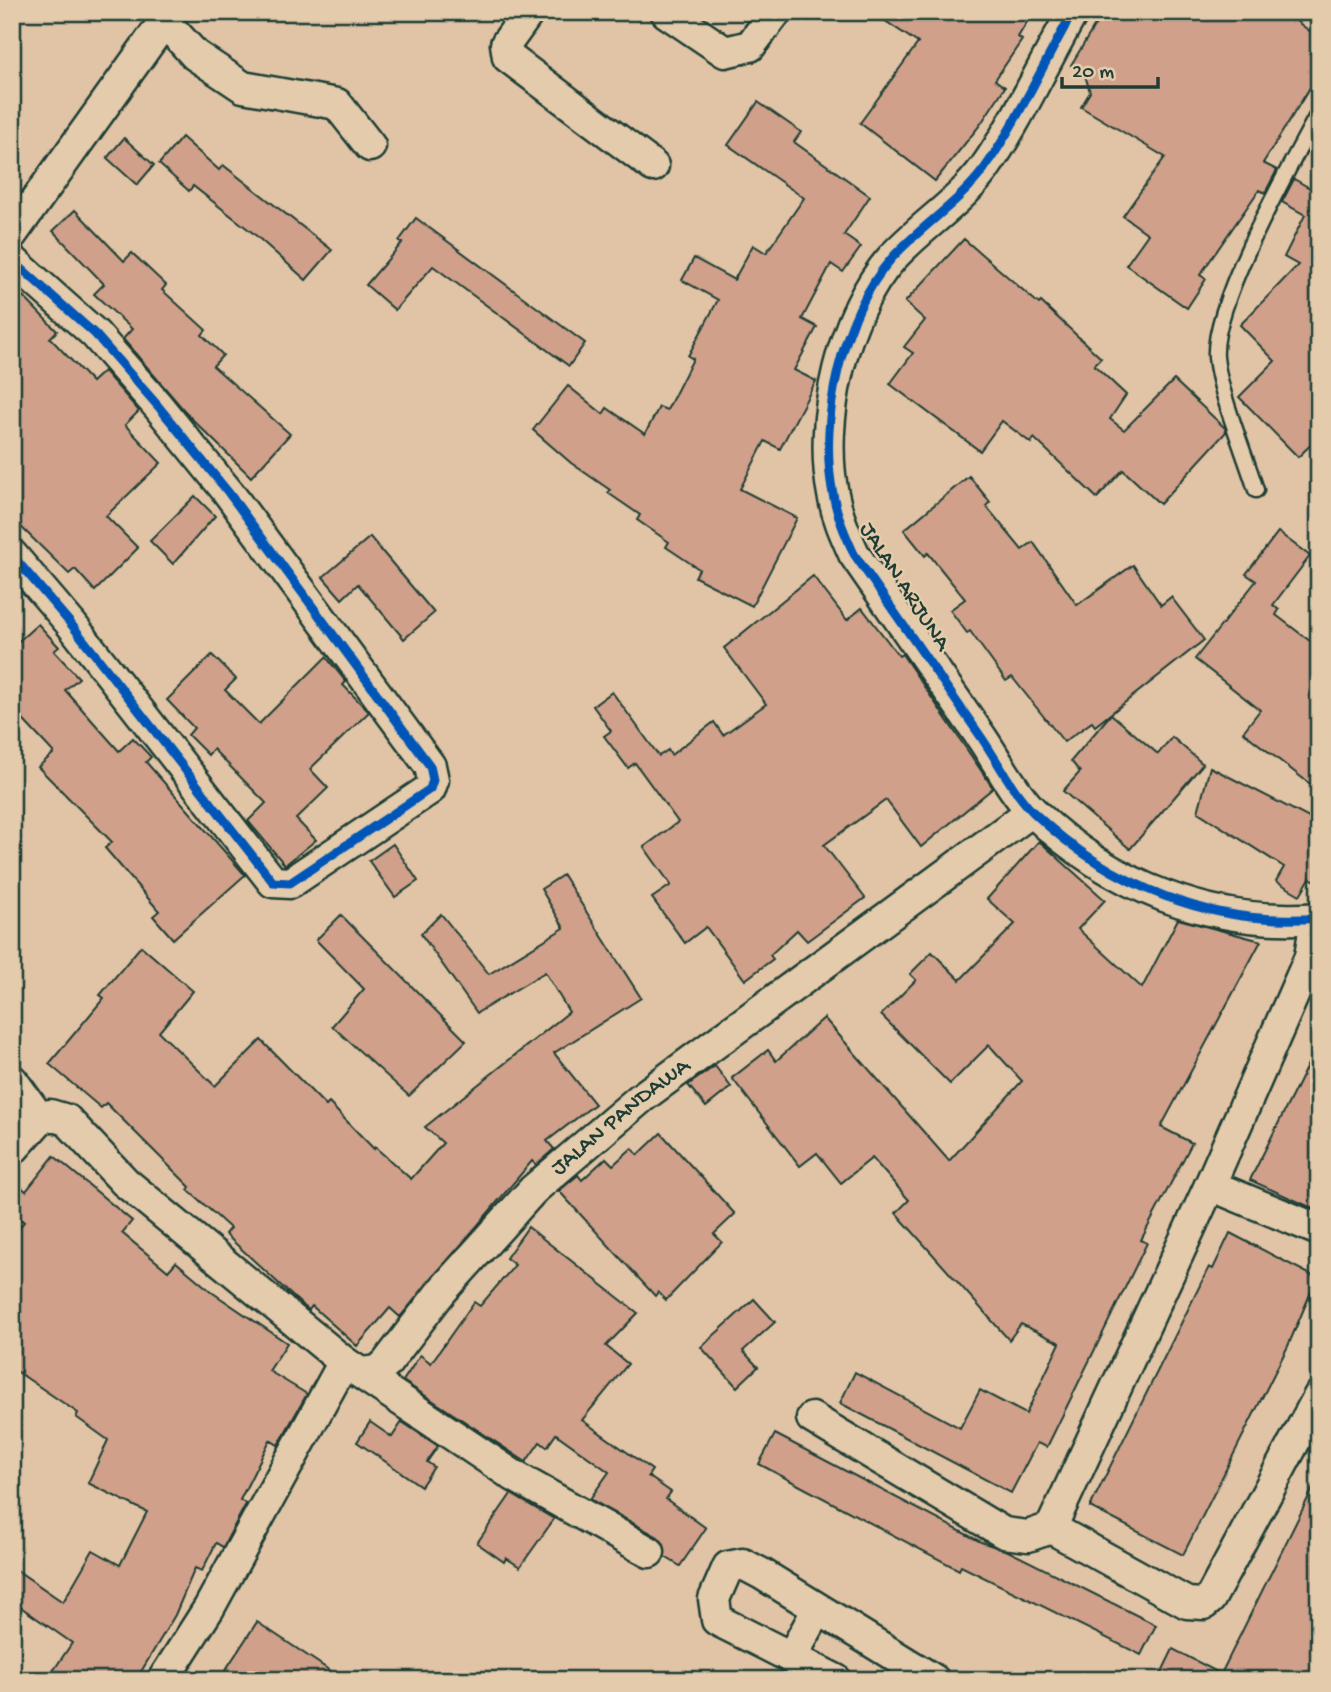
<svg xmlns="http://www.w3.org/2000/svg" width="1331" height="1692" viewBox="0 0 1331 1692" font-family="'Gochi Hand',sans-serif">
  <rect width="100%" height="100%" fill="#e1c4a6"/>
  <filter id="ink" filterUnits="userSpaceOnUse"><feTurbulence type="fractalNoise" baseFrequency=".0143" numOctaves="2"/><feDisplacementMap in="SourceGraphic" scale="14" xChannelSelector="R" yChannelSelector="G"/><feConvolveMatrix kernelMatrix="1 2 1 2 8 2 1 2 1" color-interpolation-filters="sRGB"/></filter>
  <g filter="url(#ink)">
    <g fill="#d0a08a" stroke="#1f3d34" stroke-width="2">
      <path d="M872 12H1033L1018 37 1022 40 995 80 1005 87 980 125 935 181 860 123 918 43Z"/>
      <path d="M1103 12H1284L1319 38V73L1263 163 1277 170 1265 193 1259 190 1200 275 1206 279 1187 308 1126 265 1148 234 1123 216 1165 157 1081 107 1090 92 1084 72 1071 65Z"/>
      <path d="M758 102 801 132 794 142 870 196 844 235 861 247 843 272 831 264 802 319 817 327 794 370 816 381 780 449 765 441 740 489 797 518 752 606 695 577 699 569 666 547 669 542 637 520 640 515 608 493 610 490 571 463 533 430 568 386 603 414 607 408 645 434 659 407 667 410 693 359 688 356 718 300 682 280 694 258 734 280 753 245 766 253 804 198 728 145Z"/>
      <path d="M182 137 219 170 223 165 332 250 306 280 253 233 193 186 189 191 159 164Z"/>
      <path d="M124 138 154 165 137 185 107 158Z"/>
      <path d="M1294 179 1317 192 1319 188V437L1298 457 1239 397 1275 361 1240 325 1298 265 1284 257 1305 215 1282 202Z"/>
      <path d="M75 210 124 261 132 253 166 285 162 290 206 330 202 335 223 355 213 366 290 434 251 477 189 416 123 339 132 329 94 294 104 284 53 231Z"/>
      <path d="M416 218 585 343 569 366 433 266 395 310 366 285 402 243 399 241Z"/>
      <path d="M964 239 1039 304 1041 302 1101 358 1094 365 1126 395 1110 419 1124 430 1174 380 1225 428 1226 432 1160 504 1123 470 1097 498 1034 438 1031 443 1002 421 980 451 890 384 913 353 904 347 925 320 905 302Z"/>
      <path d="M12 285 57 331 50 338 92 382 104 371 139 411 125 425 161 463 106 516 138 548 95 591 75 569 69 574 12 518Z"/>
      <path d="M969 476 990 502 986 506 1022 550 1033 542 1077 605 1133 565 1161 605 1171 597 1204 640 1095 726 1092 722 1064 742 1012 677 1006 681 970 631 967 633 950 610 965 599 928 553 925 556 904 530Z"/>
      <path d="M195 496 215 516 173 564 150 541Z"/>
      <path d="M1278 532 1310 556 1273 605 1279 610 1276 615 1319 648V791L1243 732 1260 710 1195 659 1256 581 1246 574Z"/>
      <path d="M370 537 434 613 404 639 358 584 342 599 323 577Z"/>
      <path d="M813 576 847 620 862 608 899 656 902 654 993 788 921 847 886 800 824 845 865 898 807 941 797 930 770 955 773 959 745 980 706 927 685 943 652 898 671 885 644 847 678 822 635 763 628 768 604 736 611 731 593 706 612 692 659 756 668 750 671 755 714 722 723 735 766 704 724 648Z"/>
      <path d="M38 624 59 647 54 651 79 678 65 690 119 751 133 738 151 757 146 762 245 875 173 939 153 916 159 911 105 848 112 842 38 767 54 753 12 708V647Z"/>
      <path d="M212 655 236 679 225 690 259 724 326 657 346 682 343 685 369 712 310 769 328 788 296 819 316 840 285 865 248 821 266 803 213 749 208 755 188 735 194 728 167 700Z"/>
      <path d="M1111 714 1158 754 1172 737 1203 764 1130 849 1063 791 1080 772 1071 761Z"/>
      <path d="M1210 767 1319 823V883L1310 878 1300 895 1276 881 1284 867 1198 812Z"/>
      <path d="M1039 841 1105 900 1078 929 1142 988 1178 919 1261 941 1161 1127 1192 1143 1141 1240 1147 1243 1047 1447 1037 1443 1011 1493 840 1403 855 1372 960 1428 980 1390 1026 1414 1060 1343 1021 1324 1009 1340 896 1213 909 1200 872 1158 841 1183 817 1153 800 1166 732 1078 768 1050 776 1061 824 1018 949 1161 1022 1081 989 1045 950 1084 881 1015 916 980 910 974 932 952 960 980 1015 924 987 899Z"/>
      <path d="M393 844 418 881 395 897 369 861Z"/>
      <path d="M563 875 641 998 554 1053 595 1104 547 1141 554 1149 536 1165 532 1161 400 1317 390 1308 357 1346 312 1306 309 1310 301 1304 225 1234 230 1228 188 1190 190 1187 106 1103 101 1108 49 1064 104 998 100 995 141 946 193 991 159 1032 215 1086 261 1040 326 1106 329 1103 374 1149 375 1147 411 1179 443 1143 425 1127 569 1012 545 972 477 1013 421 934 441 914 489 974 564 928 541 889Z"/>
      <path d="M341 915 466 1041 409 1096 332 1026 364 989 316 940Z"/>
      <path d="M1319 1042V1211L1250 1180Z"/>
      <path d="M715 1066 731 1087 706 1107 688 1085Z"/>
      <path d="M661 1133 735 1214 714 1234 722 1242 666 1300 658 1292 655 1296 559 1191 578 1175 582 1180 606 1158 613 1165 632 1148 638 1155Z"/>
      <path d="M54 1156 132 1221 122 1233 168 1271 176 1262 213 1293 287 1343 269 1371 307 1394 278 1445 270 1440 240 1500 246 1504 223 1547 216 1543 202 1571 195 1568 175 1615 136 1680H47L72 1643 12 1601V1567L63 1602 93 1550 120 1565 147 1512 88 1483 108 1440 76 1417 78 1413 12 1368V1336L22 1321 12 1314V1237L24 1222 12 1212V1180L26 1191Z"/>
      <path d="M528 1227 638 1313 606 1346 628 1364 582 1420 652 1470 648 1476 671 1492 666 1499 706 1528 680 1566 665 1557 664 1544 658 1537 590 1499 609 1472 556 1434 547 1447 540 1442 526 1462 403 1381 420 1355 431 1363 474 1302 480 1306 515 1265 506 1258Z"/>
      <path d="M1230 1233 1317 1278 1288 1346 1183 1555 1090 1507 1209 1267 1213 1269Z"/>
      <path d="M754 1299 775 1322 743 1351 758 1367 737 1387 701 1347Z"/>
      <path d="M370 1422 392 1437 402 1422 438 1446 427 1462 434 1467 421 1486 357 1442Z"/>
      <path d="M775 1434 981 1542 1008 1551 1156 1625 1141 1655 961 1566 959 1570 759 1464Z"/>
      <path d="M1319 1476V1680H1158L1173 1649 1221 1674Z"/>
      <path d="M511 1494 554 1519 520 1567 506 1558 504 1562 477 1543Z"/>
      <path d="M257 1622 344 1680H219Z"/>
    </g>
    <g fill="none" stroke-linecap="round" stroke-linejoin="round">
      <defs>
        <path id="service" d="M1256 490C1245 454 1219 392 1216 357 1212 303 1291 164 1319 112"/>
        <g id="minor">
          <path d="M529 12 506 44 508 57 653 166"/>
          <path d="M666 12 725 52 750 46 776 12"/>
          <path d="M1073 12C1043 64 1018 121 984 169 958 204 921 226 892 258 842 314 818 421 833 494 837 516 845 534 854 554 896 614 937 674 979 734 996 758 1012 791 1033 812 1110 886 1212 927 1319 918"/>
          <path d="M164 21 195 55 243 87 337 104 370 146"/>
          <path d="M12 234 171 12"/>
          <path d="M12 260 95 334 158 406 228 492 430 766 433 780 430 789 290 883 273 882 71 624 12 555"/>
          <path d="M12 1080 40 1119"/>
          <path d="M12 1150 40 1119 50 1115 67 1120 125 1182 344 1362 514 1476 649 1552"/>
          <path d="M1210 1185 1319 1230"/>
          <path id="s1" d="M362 1373 378 1371 386 1364 441 1292 533 1190 641 1098 1032 811"/>
          <path d="M812 1418 1004 1533 1028 1536 1051 1528 1210 1185 1310 957 1316 918"/>
          <path d="M1051 1528 1187 1603 1204 1604 1210 1599 1319 1396"/>
          <path d="M791 1658 818 1609"/>
          <path d="M163 1680 209 1608 344 1362"/>
          <path d="M836 1680 717 1620 714 1599 728 1567 743 1564 762 1574 934 1680"/>
        </g>
      </defs>
      <use href="#service" stroke="#1f3d34" stroke-width="19"/>
      <use href="#minor" stroke="#1f3d34" stroke-width="35"/>
      <use href="#service" stroke="#e3cbab" stroke-width="14"/>
      <use href="#minor" stroke="#e3cbab" stroke-width="30"/>
      <defs>
        <g id="cycleway">
          <path d="M1073 12C1043 64 1018 121 984 169 958 204 921 226 892 258 842 314 818 421 833 494 837 516 845 534 854 554 896 614 937 674 979 734 996 758 1012 791 1033 812 1110 886 1212 927 1319 918"/>
          <path d="M12 260 95 334 158 406 228 492 430 766 433 780 430 789 290 883 273 882 71 624 12 555"/>
        </g>
      </defs>
      <use href="#cycleway" stroke="#e3cbab" stroke-width="13"/>
      <use href="#cycleway" stroke="#0057b8" stroke-width="9"/>
    </g>
  </g>
  <g text-anchor="middle" dominant-baseline="central" stroke-width="5" stroke-linejoin="round" paint-order="stroke">
    <g font-size="23" fill="#1f3d34" stroke="#e3cbab">
      <text transform="translate(904 587) rotate(57)">JALAN ARJUNA</text>
      <text stroke="none"><textPath href="#s1" startOffset="369">JALAN PANDAWA</textPath></text>
    </g>
  </g>
  <rect width="1331" height="1692" fill="none" stroke="#e3cbab" stroke-width="42"/>
  <rect x="21" y="21" width="1289" height="1650" fill="none" stroke="#1f3d34" stroke-width="2.5" filter="url(#ink)"/>
  <path d="M1062 77v10h96v-10" fill="none" stroke="#1f3d34" stroke-width="3.5"/>
  <text x="1072" y="77" font-size="21" fill="#1f3d34" stroke="#e3cbab" stroke-width="5" paint-order="stroke">20 m</text>
</svg>
